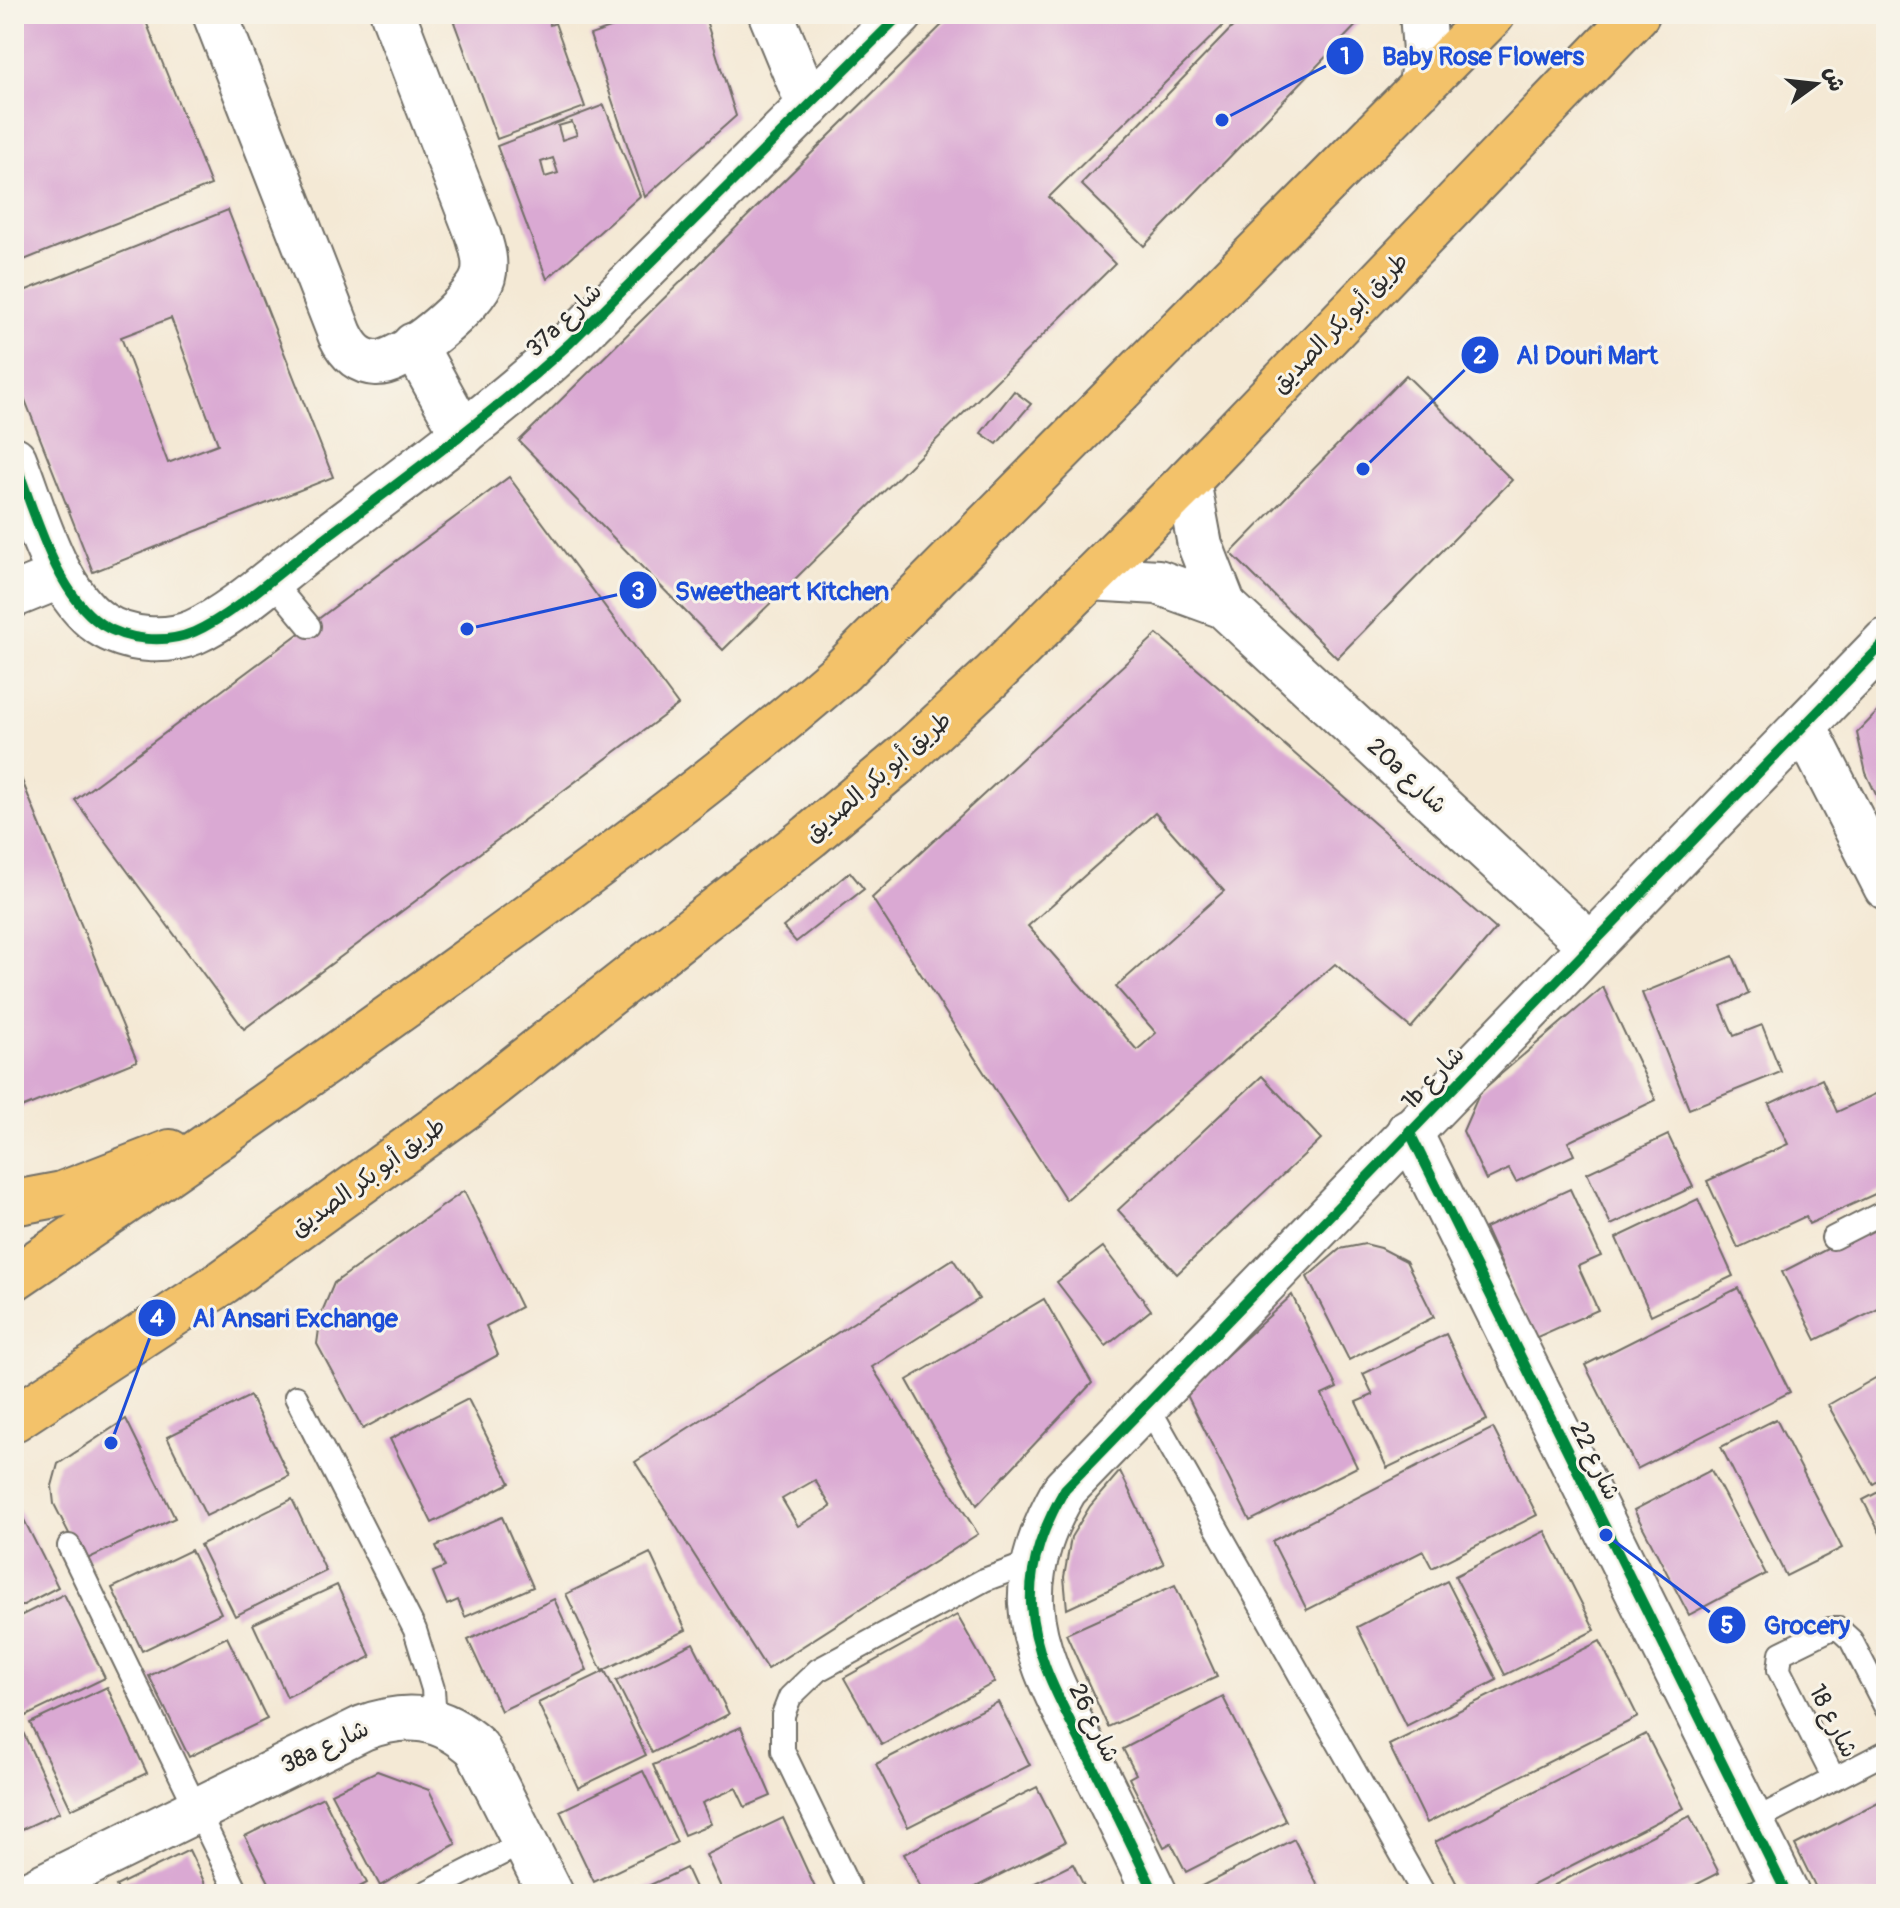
<svg xmlns="http://www.w3.org/2000/svg" width="1900" height="1908" viewBox="0 0 1900 1908" font-family="Pangolin,'Playpen Sans Arabic',sans-serif">
  <rect width="100%" height="100%" fill="#f7f3e8"/>
  <filter id="ink" filterUnits="userSpaceOnUse"><feTurbulence type="fractalNoise" baseFrequency=".0125" numOctaves="2"/><feDisplacementMap in="SourceGraphic" scale="16" xChannelSelector="R" yChannelSelector="G"/><feConvolveMatrix kernelMatrix="1 2 1 2 8 2 1 2 1" color-interpolation-filters="sRGB"/></filter>
  <filter id="wash" filterUnits="userSpaceOnUse"><feTurbulence type="fractalNoise" baseFrequency=".006" numOctaves="4" result="noise"/><feDisplacementMap in="SourceGraphic" scale="32" xChannelSelector="R" yChannelSelector="G"/><feGaussianBlur stdDeviation="1.8" result="paint"/><feColorMatrix in="noise" values="0 0 0 0 0 0 0 0 0 0 0 0 0 0 0 0 0 1.4 0 .05"/><feComposite in="paint" operator="in"/></filter>
  <g filter="url(#wash)">
    <rect width="100%" height="100%" fill="#f4e9d5"/>
    <g id="blocks">
      <g fill="#daa9d3" fill-rule="evenodd">
        <path d="M14 14H143L211 185 14 264Z"/>
        <path d="M451 14H546L550 25 555 23 585 107 497 139Z"/>
        <path d="M651 14H704L736 116 645 197 590 35Z"/>
        <path d="M953 14H1235L1049 197 1115 264 723 650 519 441Z"/>
        <path d="M1245 14H1367L1144 246 1081 184Z"/>
        <path d="M604 105 640 196 547 279 497 146ZM572 122 577 135 562 140 558 126ZM553 158 558 173 545 177 541 162Z"/>
        <path d="M228 210 333 477 93 572 14 372V295ZM171 318 218 444 168 463 121 337Z"/>
        <path d="M1406 375 1512 480 1337 658 1231 553Z"/>
        <path d="M1014 391 1031 404 997 444 981 433Z"/>
        <path d="M509 477 678 705 244 1029 75 800Z"/>
        <path d="M1157 634 1496 929 1411 1028 1335 964 1066 1200 872 898ZM1155 813 1224 891 1116 987 1156 1033 1137 1050 1028 926Z"/>
        <path d="M1886 703V816L1866 773 1857 733Z"/>
        <path d="M14 761 137 1061 14 1111Z"/>
        <path d="M850 872 864 889 796 942 783 927Z"/>
        <path d="M1733 956 1749 994 1721 1006 1734 1036 1762 1025 1781 1072 1689 1109 1642 993Z"/>
        <path d="M1603 987 1656 1100 1568 1142 1574 1155 1516 1182 1509 1169 1486 1180 1463 1131 1480 1092Z"/>
        <path d="M1262 1076 1321 1139 1177 1274 1118 1210Z"/>
        <path d="M1822 1079 1837 1112 1886 1089V1189L1809 1224 1806 1216 1738 1248 1707 1181 1788 1144 1769 1104Z"/>
        <path d="M1668 1135 1693 1187 1611 1225 1587 1173Z"/>
        <path d="M1570 1189 1601 1256 1578 1266 1598 1310 1535 1338 1485 1228Z"/>
        <path d="M464 1191 521 1307 486 1326 498 1355 363 1429 317 1344 321 1314 334 1283Z"/>
        <path d="M1698 1199 1733 1276 1651 1315 1616 1238Z"/>
        <path d="M1886 1219V1315L1882 1307 1816 1340 1782 1272Z"/>
        <path d="M1365 1244 1381 1248 1406 1261 1434 1317 1349 1360 1307 1277 1340 1249Z"/>
        <path d="M1103 1247 1151 1310 1106 1346 1057 1282Z"/>
        <path d="M953 1259 979 1299 872 1367 978 1534 767 1669 635 1462ZM815 1480 831 1507 798 1526 782 1499Z"/>
        <path d="M1738 1288 1790 1392 1637 1469 1585 1365Z"/>
        <path d="M1292 1295 1337 1388 1322 1395 1357 1467 1250 1521 1186 1393Z"/>
        <path d="M1044 1299 1092 1383 977 1505 907 1380Z"/>
        <path d="M1446 1334 1487 1420 1387 1468 1356 1402 1373 1395 1363 1374Z"/>
        <path d="M1886 1372V1476L1873 1484 1828 1405Z"/>
        <path d="M250 1396 289 1476 206 1516 167 1437Z"/>
        <path d="M468 1399 510 1483 432 1523 390 1439Z"/>
        <path d="M126 1419 175 1518 83 1561 54 1504 52 1486 58 1464Z"/>
        <path d="M1776 1419 1842 1548 1786 1576 1721 1447Z"/>
        <path d="M1493 1428 1537 1515 1432 1568 1423 1551 1307 1610 1272 1541Z"/>
        <path d="M1711 1470 1766 1574 1689 1615 1634 1510Z"/>
        <path d="M1120 1471 1164 1564 1067 1609 1064 1577 1071 1537 1090 1506Z"/>
        <path d="M1886 1488V1545L1863 1500Z"/>
        <path d="M292 1499 326 1571 235 1616 200 1545Z"/>
        <path d="M14 1500 58 1587 14 1610Z"/>
        <path d="M502 1517 533 1587 465 1617 458 1600 447 1605 433 1572 445 1567 436 1546Z"/>
        <path d="M1545 1531 1595 1630 1505 1675 1455 1576Z"/>
        <path d="M191 1550 221 1613 142 1651 112 1588Z"/>
        <path d="M650 1553 686 1630 602 1671 566 1594Z"/>
        <path d="M1447 1581 1497 1680 1406 1726 1357 1627Z"/>
        <path d="M337 1585 371 1657 287 1697 253 1624Z"/>
        <path d="M1175 1585 1217 1677 1108 1727 1066 1634Z"/>
        <path d="M64 1594 105 1678 24 1717 14 1697V1619Z"/>
        <path d="M554 1599 587 1670 501 1711 468 1640Z"/>
        <path d="M957 1615 995 1682 882 1745 844 1678Z"/>
        <path d="M227 1637 267 1719 189 1757 149 1676Z"/>
        <path d="M1600 1641 1638 1717 1427 1823 1389 1745Z"/>
        <path d="M693 1643 729 1714 652 1753 616 1681Z"/>
        <path d="M605 1671 646 1755 578 1788 538 1703Z"/>
        <path d="M107 1687 147 1773 71 1809 30 1723Z"/>
        <path d="M1223 1697 1286 1821 1186 1872 1171 1843 1164 1847 1129 1778 1136 1774 1123 1749Z"/>
        <path d="M998 1702 1030 1765 908 1827 876 1764Z"/>
        <path d="M741 1727 771 1796 745 1807 736 1788 702 1803 711 1824 684 1835 653 1765Z"/>
        <path d="M21 1728 60 1812 14 1833V1732Z"/>
        <path d="M1646 1734 1684 1808 1516 1894H1462L1435 1842Z"/>
        <path d="M377 1771 429 1790 456 1844 380 1886 331 1793Z"/>
        <path d="M643 1771 677 1842 594 1882 560 1811Z"/>
        <path d="M1037 1787 1065 1842 962 1894H924L904 1854Z"/>
        <path d="M323 1797 367 1883 346 1894H275L245 1836Z"/>
        <path d="M1886 1798V1894H1819L1795 1845Z"/>
        <path d="M1690 1816 1719 1873 1678 1894H1537Z"/>
        <path d="M783 1818 818 1894H724L706 1855Z"/>
        <path d="M1294 1839 1322 1894H1186Z"/>
        <path d="M189 1850 210 1894H120L116 1886Z"/>
        <path d="M1073 1864 1088 1894H1013Z"/>
        <path d="M686 1868 698 1894H631Z"/>
      </g>
    </g>
  </g>
  <g filter="url(#ink)">
    <use href="#blocks" fill-opacity="0" stroke="#716e66" stroke-width="2"/>
    <g fill="none" stroke-linecap="round" stroke-linejoin="round">
      <defs>
        <g id="service">
          <path d="M270 579 309 626"/>
          <path d="M1833 1238 1886 1211"/>
          <path d="M296 1397 415 1630 433 1689 435 1720"/>
          <path d="M1146 1403 1424 1894"/>
          <path d="M69 1546 238 1894"/>
          <path d="M1834 1779 1779 1670 1781 1653 1830 1629H1839L1851 1640 1886 1708"/>
          <path d="M1751 1822 1886 1752"/>
          <path d="M423 1894 526 1841"/>
          <path d="M852 1894 783 1751V1715L790 1697 818 1670 984 1580 1035 1561"/>
          <path d="M1751 1894 1779 1880"/>
        </g>
        <g id="minor">
          <path d="M215 14 340 334C347 349 357 362 376 363 402 365 476 302 483 277 487 262 482 248 478 235L393 14"/>
          <path d="M771 14 809 106"/>
          <path d="M1421 87 1425 50 1422 14"/>
          <path d="M414 345 463 434"/>
          <path d="M14 459C34 509 55 593 101 624 127 641 166 644 194 632 234 614 278 573 313 547 401 481 489 417 570 343L901 14"/>
          <path d="M1188 481 1200 545 1224 606"/>
          <path d="M1090 578 1158 582 1224 606 1590 945"/>
          <path d="M14 595 61 576"/>
          <path d="M1804 726 1886 887"/>
          <path d="M1409 1131 1787 1894"/>
          <path d="M27 1894 363 1728C408 1711 442 1716 477 1748L551 1894"/>
          <path d="M1155 1894C1133 1848 1111 1802 1088 1757 1065 1709 1034 1659 1031 1604 1029 1562 1045 1524 1065 1489L1886 641"/>
        </g>
        <g id="primary">
          <path d="M14 1203 62 1194 170 1152"/>
          <path d="M14 1278C165 1176 314 1072 462 965 592 871 719 778 841 672L1493 14"/>
          <path d="M14 1419 223 1282 468 1105 810 836 903 758 992 676 1188 481 1637 14"/>
        </g>
      </defs>
      <use href="#service" stroke="#716e66" stroke-width="26"/>
      <use href="#minor" stroke="#716e66" stroke-width="48"/>
      <use href="#primary" stroke="#716e66" stroke-width="48"/>
      <use href="#service" stroke="#fff" stroke-width="22"/>
      <use href="#minor" stroke="#fff" stroke-width="44"/>
      <use href="#primary" stroke="#f3c26a" stroke-width="44"/>
      <defs>
        <g id="cycleway">
          <path d="M14 459C34 509 55 593 101 624 127 641 166 644 194 632 234 614 278 573 313 547 401 481 489 417 570 343L901 14"/>
          <path d="M1409 1131 1787 1894"/>
          <path d="M1155 1894C1133 1848 1111 1802 1088 1757 1065 1709 1034 1659 1031 1604 1029 1562 1045 1524 1065 1489L1886 641"/>
        </g>
      </defs>
      <use href="#cycleway" stroke="#f7f3e8" stroke-width="15"/>
      <use href="#cycleway" stroke="#00873e" stroke-width="10"/>
    </g>
  </g>
  <g text-anchor="middle" dominant-baseline="central" stroke-width="6" stroke-linejoin="round" paint-order="stroke">
    <g font-size="24" fill="#2b2b2b" stroke="#f7f3e8">
      <text transform="translate(564 320) rotate(-44)">37a شارع</text>
      <text transform="translate(1340 323) rotate(-46)">طريق أبو بكر الصديق</text>
      <text transform="translate(1407 776) rotate(43)">20a شارع</text>
      <text transform="translate(878 777) rotate(-41)">طريق أبو بكر الصديق</text>
      <text transform="translate(1433 1078) rotate(-46)">1b شارع</text>
      <text transform="translate(368 1177) rotate(-36)">طريق أبو بكر الصديق</text>
      <text transform="translate(1595 1461) rotate(64)">شارع 22</text>
      <text transform="translate(1833 1721) rotate(63)">شارع 18</text>
      <text transform="translate(1094 1723) rotate(64)">شارع 26</text>
      <text transform="translate(325 1747) rotate(-25)">38a شارع</text>
    </g>
  </g>
  <path fill="none" stroke="#1d4ed8" stroke-width="3" d="M1222 120L1345 56M1363 469L1480 355M467 629L638 590M111 1443L157 1318M1606 1535L1727 1625"/>
  <g fill="#1d4ed8" stroke="#f7f3e8" stroke-width="3">
    <circle cx="1222" cy="120" r="8"/>
    <circle cx="1363" cy="469" r="8"/>
    <circle cx="467" cy="629" r="8"/>
    <circle cx="111" cy="1443" r="8"/>
    <circle cx="1606" cy="1535" r="8"/>
    <circle cx="1345" cy="56" r="20"/>
    <circle cx="1480" cy="355" r="20"/>
    <circle cx="638" cy="590" r="20"/>
    <circle cx="157" cy="1318" r="20"/>
    <circle cx="1727" cy="1625" r="20"/>
  </g>
  <g font-size="24" text-anchor="middle" font-weight="bold" fill="#fff">
    <text x="1345" y="64">1</text>
    <text x="1480" y="363">2</text>
    <text x="638" y="599">3</text>
    <text x="157" y="1326">4</text>
    <text x="1727" y="1633">5</text>
  </g>
  <g font-size="26" text-anchor="middle" font-weight="bold" fill="#1d4ed8" stroke="#f7f3e8" stroke-width="6" stroke-linejoin="round" paint-order="stroke">
    <text x="1483" y="65">Baby Rose Flowers</text>
    <text x="1587" y="364">Al Douri Mart</text>
    <text x="782" y="600">Sweetheart Kitchen</text>
    <text x="295" y="1327">Al Ansari Exchange</text>
    <text x="1807" y="1634">Grocery</text>
  </g>
  <rect width="1900" height="1908" fill="none" stroke="#f7f3e8" stroke-width="48"/>
  <g transform="translate(1816 84) rotate(75)" stroke="#f7f3e8" stroke-width="6" paint-order="stroke">
  <path d="M0-6L14 30L0 20L-14 30Z" fill="#2b2b2b"/>
  <text y="-12" font-size="22" font-weight="bold" text-anchor="middle" fill="#2b2b2b">ش</text>
  </g>
</svg>
